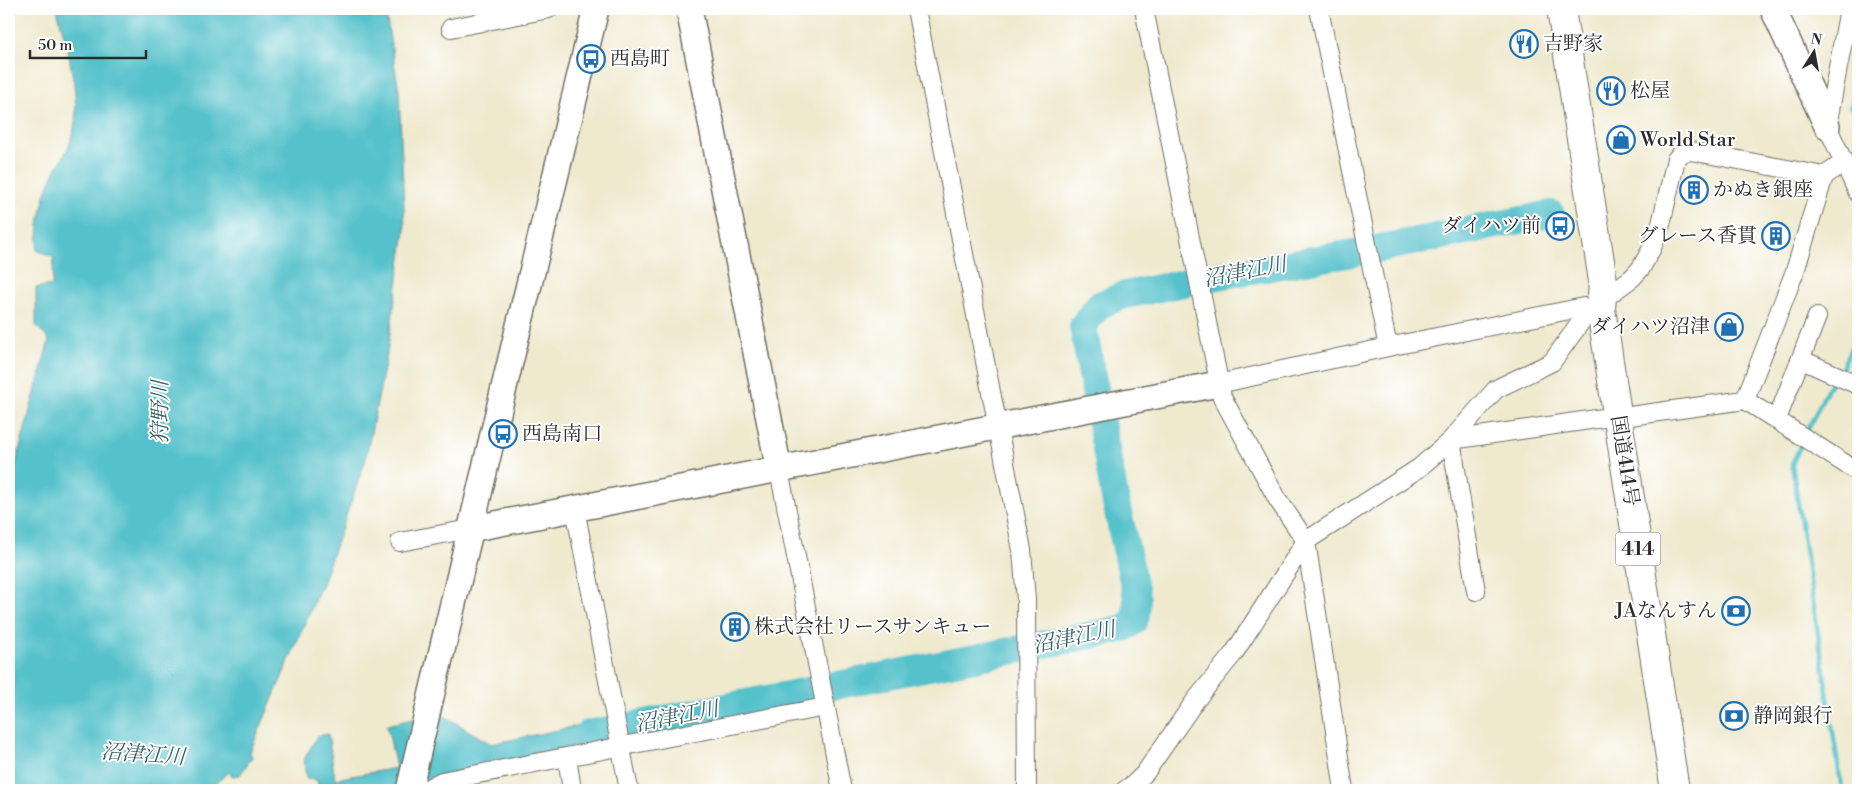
<svg xmlns="http://www.w3.org/2000/svg" width="1867" height="799" viewBox="0 0 1867 799" font-family="'Libre Bodoni','Noto Serif JP',serif">
  <rect width="100%" height="100%" fill="#fff"/>
  <filter id="ink" filterUnits="userSpaceOnUse"><feTurbulence type="fractalNoise" baseFrequency=".02" numOctaves="2"/><feDisplacementMap in="SourceGraphic" scale="10" xChannelSelector="R" yChannelSelector="G"/><feConvolveMatrix kernelMatrix="1 2 1 2 8 2 1 2 1" color-interpolation-filters="sRGB"/></filter>
  <filter id="wash" filterUnits="userSpaceOnUse"><feTurbulence type="fractalNoise" baseFrequency=".0096" numOctaves="4" result="noise"/><feDisplacementMap in="SourceGraphic" scale="20" xChannelSelector="R" yChannelSelector="G"/><feGaussianBlur stdDeviation="1.12" result="paint"/><feColorMatrix in="noise" values="0 0 0 0 0 0 0 0 0 0 0 0 0 0 0 0 0 1.4 0 .05"/><feComposite in="paint" operator="in"/></filter>
  <g filter="url(#wash)">
    <rect width="100%" height="100%" fill="#efe9ce"/>
    <g fill="#54c1cb" stroke="#40767b">
      <path d="M57 9H385L399 91 405 231 387 354 365 462 323 581 250 752 252 757 240 775 233 776 228 772 209 790H9V504L15 466 49 340 36 325V288L52 285 54 258 37 250C38 225 42 198 53 175 60 162 69 149 73 134 82 96 66 45 57 9Z"/>
      <path d="M435 714H441L491 744 610 719 625 735 429 778 419 786 399 790H319L317 780 306 778 304 760 317 736 328 734 335 779 396 768 387 725Z"/>
    </g>
    <g fill="none" stroke-linecap="round" stroke-linejoin="round">
      <g stroke="#54c1cb" stroke-width="4.5">
        <path d="M1850 107 1858 92"/>
        <path d="M1840 373 1858 331"/>
        <path d="M1806 433 1829 386 1835 379"/>
        <path d="M1803 440 1792 464 1842 790"/>
      </g>
      <path stroke="#54c1cb" stroke-width="28" d="M589 734 1122 629 1133 622 1136 616 1137 598 1116 503 1083 326 1099 305 1125 295 1223 275 1371 250 1551 214"/>
    </g>
  </g>
  <g filter="url(#ink)">
    <g fill="none" stroke-linecap="round" stroke-linejoin="round">
      <defs>
        <g id="street">
          <path d="M916 9 1022 550 1026 600 1027 790"/>
          <path d="M1144 9 1222 397 1278 500 1306 541 1344 790"/>
          <path d="M1319 9 1388 347"/>
          <path d="M1849 9 1827 126 1858 193"/>
          <path d="M451 28 549 9"/>
          <path d="M1802 360 1858 385"/>
          <path d="M1218 384 1388 347 1584 307 1600 309"/>
          <path d="M1745 400 1795 271 1824 176"/>
          <path d="M1777 419 1817 317"/>
          <path d="M779 470 842 790"/>
          <path d="M575 509 629 790"/>
          <path d="M400 542 470 529"/>
          <path d="M1476 591 1451 440 1617 416H1630L1745 400 1858 472"/>
          <path d="M567 757 572 790"/>
          <path d="M425 790 442 781 825 707"/>
          <path d="M1125 790 1134 784 1145 773 1195 701 1234 653 1306 541 1419 468 1451 440 1496 389 1552 362 1583 319 1601 309 1606 297 1632 278 1641 268 1652 248 1661 224 1676 159 1682 153 1691 151 1824 176 1843 163"/>
        </g>
        <g id="secondary">
          <path d="M689 9 779 470"/>
          <path d="M1773 9 1827 126"/>
          <path d="M470 529 1218 384"/>
          <path d="M409 790 507 375 596 9"/>
        </g>
        <path id="highway" d="M1561 9 1603 281 1601 309 1675 790"/>
      </defs>
      <use href="#street" stroke="#706e64" stroke-width="20"/>
      <use href="#secondary" stroke="#706e64" stroke-width="28"/>
      <use href="#highway" stroke="#706e64" stroke-width="30"/>
      <use href="#street" stroke="#fff" stroke-width="18"/>
      <use href="#secondary" stroke="#fff" stroke-width="25"/>
      <use href="#highway" stroke="#fff" stroke-width="28"/>
    </g>
  </g>
  <defs>
    <symbol id="restaurant-ring" viewBox="-11 -11 22 22"><circle r="9.5" fill="#fff" stroke="#1f6fb2" stroke-width="1.5"/><path d="M-5-6h1v4h1v-4h1v4h1v-4h1v5L-1.5 .5V6h-2V.5L-5-1ZM5-6V6H3V1.5H1.5Q1.5-4 5-6Z" fill="#1f6fb2"/></symbol>
    <symbol id="bus-ring" viewBox="-11 -11 22 22"><circle r="9.5" fill="#fff" stroke="#1f6fb2" stroke-width="1.5"/><path d="M-5-6H5V4H4V6H2V4H-2V6H-4V4H-5ZM-3.5-4V0h7V-4ZM-3.5 1.2v1.5H-2V1.2ZM2 1.2v1.5H3.5V1.2Z" fill="#1f6fb2"/></symbol>
    <symbol id="shop-ring" viewBox="-11 -11 22 22"><circle r="9.5" fill="#fff" stroke="#1f6fb2" stroke-width="1.5"/><path d="M-5-2.5h2.3a2.7 3.5 0 0 1 5.4 0H5L5.5 6h-11ZM-1.5-2.5h3a1.5 2.3 0 0 0-3 0Z" fill="#1f6fb2"/></symbol>
    <symbol id="building-ring" viewBox="-11 -11 22 22"><circle r="9.5" fill="#fff" stroke="#1f6fb2" stroke-width="1.5"/><path d="M-4-6H4V6H1V3H-1V6H-4ZM-2.5-4.3h1.7v1.8h-1.7ZM.8-4.3h1.7v1.8H.8ZM-2.5-1h1.7V.8h-1.7ZM.8-1h1.7V.8H.8Z" fill="#1f6fb2"/></symbol>
    <symbol id="bank-ring" viewBox="-11 -11 22 22"><circle r="9.5" fill="#fff" stroke="#1f6fb2" stroke-width="1.5"/><path d="M-6-4H6V4H-6ZM0-2.3a2.3 2.3 0 1 0 0 4.6a2.3 2.3 0 1 0 0-4.6Z" fill="#1f6fb2"/></symbol>
  </defs>
  <g fill-rule="evenodd">
    <use href="#restaurant-ring" x="1508" y="28" width="32" height="32"/>
    <use href="#bus-ring" x="575" y="43" width="32" height="32"/>
    <use href="#restaurant-ring" x="1595" y="75" width="32" height="32"/>
    <use href="#shop-ring" x="1605" y="124" width="32" height="32"/>
    <use href="#building-ring" x="1678" y="174" width="32" height="32"/>
    <use href="#bus-ring" x="1544" y="210" width="32" height="32"/>
    <use href="#building-ring" x="1760" y="220" width="32" height="32"/>
    <use href="#shop-ring" x="1713" y="311" width="32" height="32"/>
    <use href="#bus-ring" x="487" y="418" width="32" height="32"/>
    <use href="#bank-ring" x="1720" y="595" width="32" height="32"/>
    <use href="#building-ring" x="719" y="611" width="32" height="32"/>
    <use href="#bank-ring" x="1718" y="700" width="32" height="32"/>
  </g>
  <g text-anchor="middle" dominant-baseline="central" stroke-width="4" stroke-linejoin="round" paint-order="stroke">
    <rect fill="#fff" stroke="#6b6b6b" stroke-width="1" x="1615.5" y="532.5" width="45" height="33" rx="4"/>
    <g font-size="19" font-weight="bold" fill="#2b2b2b">
      <text x="1638" y="549">414</text>
    </g>
    <g font-size="20" fill="#2b2b2b" stroke="#fff" text-anchor="start">
      <text x="1543" y="44">吉野家</text>
      <text x="610" y="59">西島町</text>
      <text x="1630" y="91">松屋</text>
      <text x="1640" y="140">World Star</text>
      <text x="1713" y="190">かぬき銀座</text>
      <text x="1541" y="226" text-anchor="end">ダイハツ前</text>
      <text x="1757" y="236" text-anchor="end">グレース香貫</text>
      <text x="1710" y="327" text-anchor="end">ダイハツ沼津</text>
      <text x="522" y="434">西島南口</text>
      <text x="1717" y="611" text-anchor="end">JAなんすん</text>
      <text x="754" y="627">株式会社リースサンキュー</text>
      <text x="1753" y="716">静岡銀行</text>
    </g>
    <g font-size="20" fill="#2b2b2b" stroke="#fff">
      <text transform="translate(1624 461) rotate(81)">国道414号</text>
    </g>
    <g font-size="21" font-style="italic" fill="#396063" stroke="#fff">
      <text transform="translate(1245 272) rotate(-11)">沼津江川</text>
      <text transform="translate(161 412) rotate(-90)">狩野川</text>
      <text transform="translate(1074 638) rotate(-12)">沼津江川</text>
      <text transform="translate(677 717) rotate(-11)">沼津江川</text>
      <text transform="translate(143 755) rotate(4)">沼津江川</text>
    </g>
  </g>
  <rect width="1867" height="799" fill="none" stroke="#fff" stroke-width="30"/>
  <g transform="translate(1814 52) rotate(11)" stroke="#ffffff" stroke-width="4" paint-order="stroke">
  <path d="M0-4L9 19L0 12L-9 19Z" fill="#2b2b2b"/>
  <text y="-8" font-size="14" font-weight="bold" text-anchor="middle" fill="#2b2b2b">N</text>
  </g>
  <path d="M30 50v8h116v-8" fill="none" stroke="#2b2b2b" stroke-width="2.5"/>
  <text x="38" y="50" font-size="15" fill="#2b2b2b" stroke="#ffffff" stroke-width="4" paint-order="stroke">50 m</text>
</svg>
